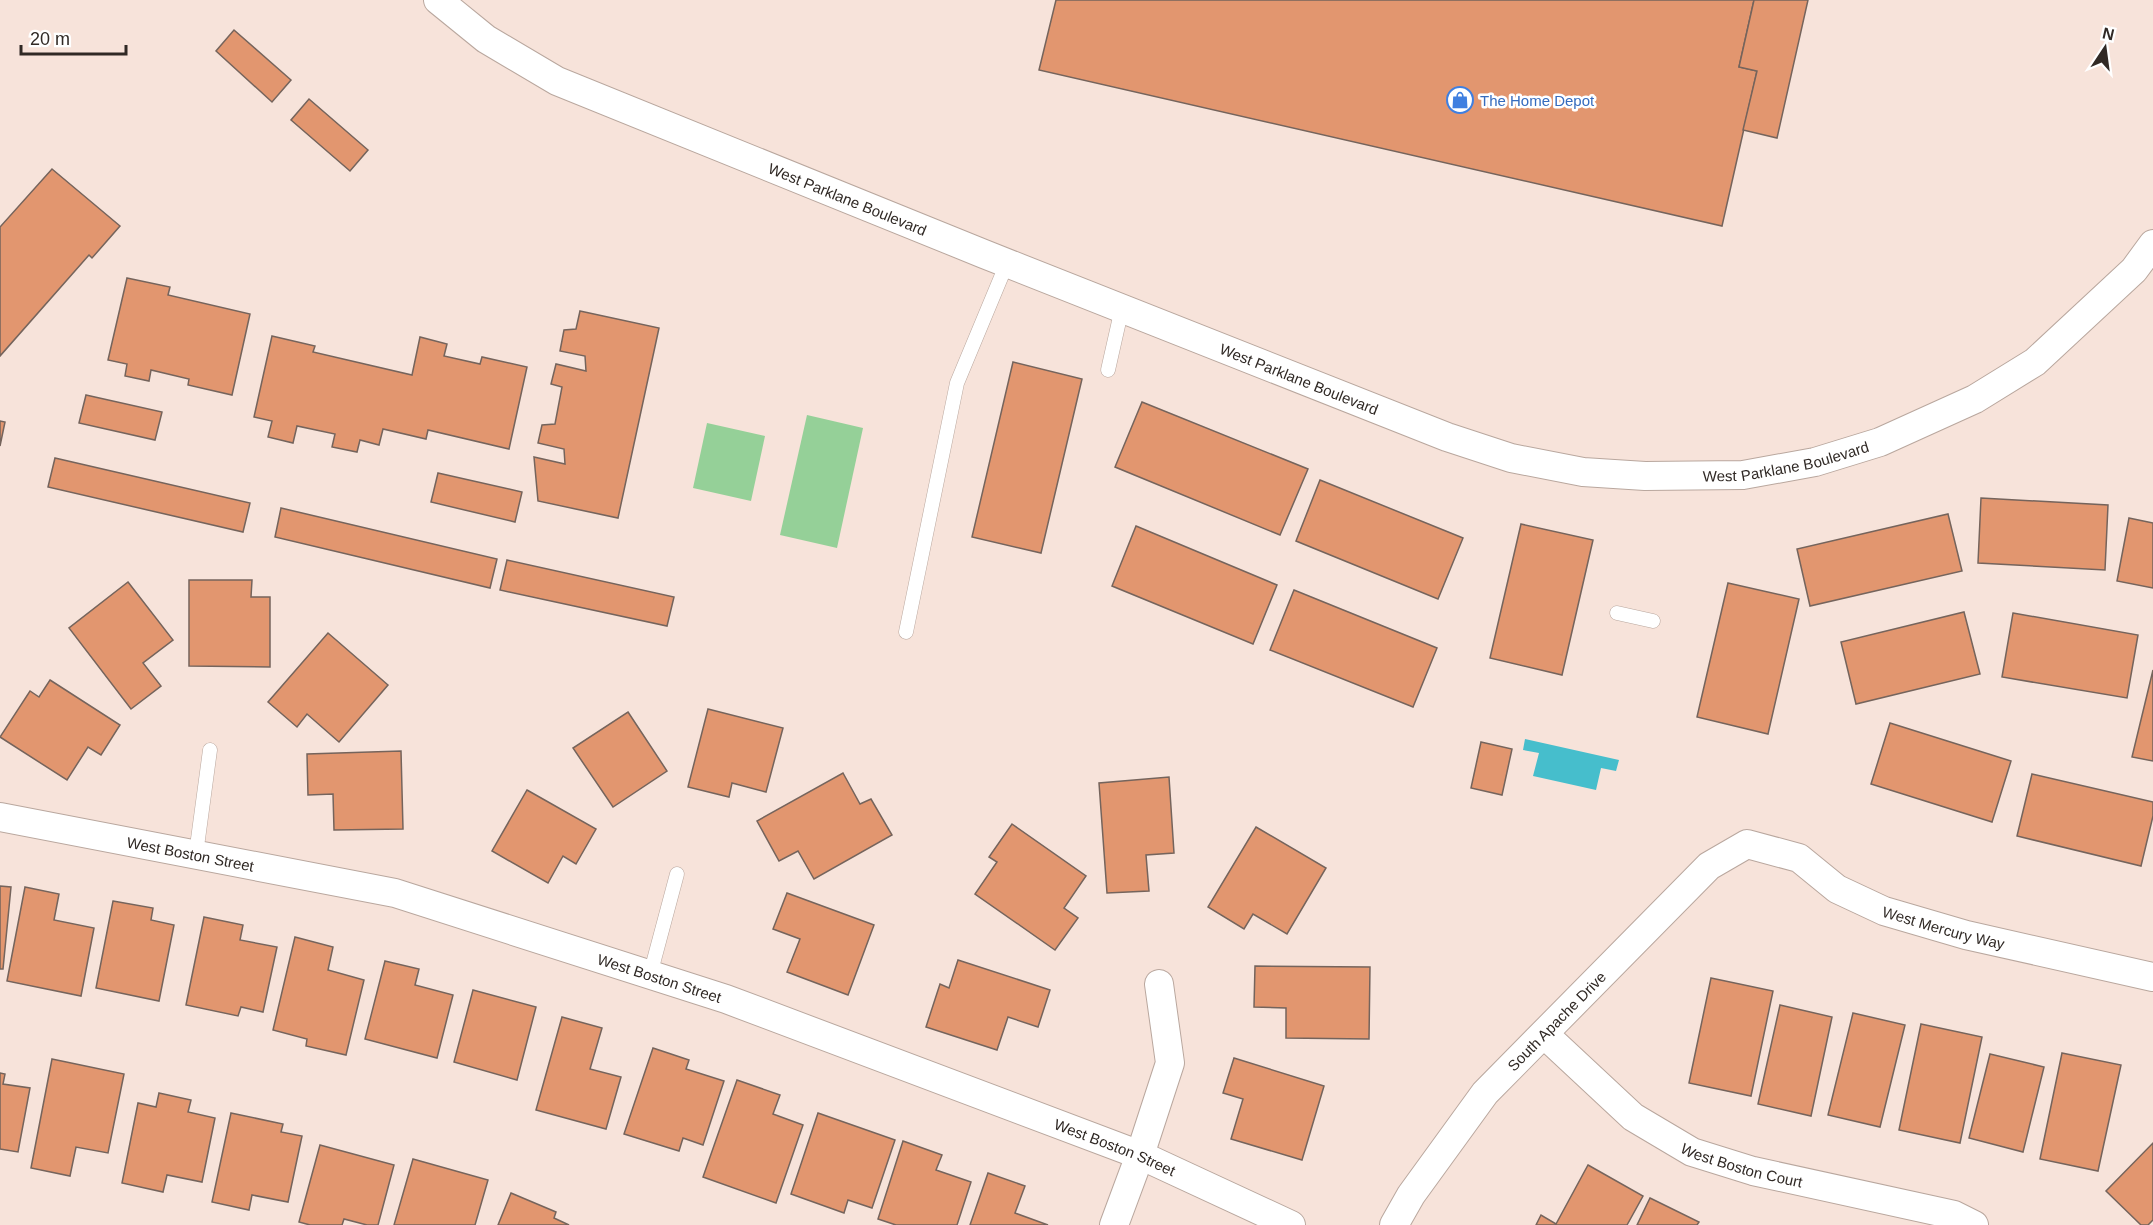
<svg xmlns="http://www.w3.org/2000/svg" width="2153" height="1225" viewBox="0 0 2153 1225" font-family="Arial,sans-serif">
  <rect width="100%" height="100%" fill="#f7e3da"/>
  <g fill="#95d098">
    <path d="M807 415 863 428 837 548 780 535Z"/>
    <path d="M707 423 765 436 751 501 693 488Z"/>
  </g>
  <path fill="#46becc" d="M1525 739 1619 760 1616 771 1601 768 1596 790 1533 776 1539 753 1523 750Z"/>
  <g fill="#e2966f" stroke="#75645c" stroke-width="1.5">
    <path d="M1056 0H1754L1739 67 1757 71 1722 226 1039 70Z"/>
    <path d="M1754 0H1808L1777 138 1743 130 1757 71 1739 67Z"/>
    <path d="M234 30 291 80 272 102 216 51Z"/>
    <path d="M309 99 368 150 350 171 291 120Z"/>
    <path d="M52 169 120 226 92 258 89 255 0 356V227Z"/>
    <path d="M127 278 170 287 168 295 250 314 232 395 188 385 189 379 151 370 149 381 125 376 127 364 108 360Z"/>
    <path d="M580 311 659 328 618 518 538 501 534 457 565 464 564 449 538 443 542 425 555 424 562 387 551 384 556 364 586 371 585 356 560 351 564 330 576 329Z"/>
    <path d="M272 336 315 346 313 352 412 375 420 337 447 344 444 356 480 364 482 357 527 367 509 449 428 430 426 439 383 429 379 445 360 440 357 452 332 447 335 434 297 426 293 443 268 437 272 421 254 417Z"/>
    <path d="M1013 362 1082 379 1041 553 972 537Z"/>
    <path d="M86 395 162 412 155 440 79 423Z"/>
    <path d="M1142 402 1308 469 1280 535 1115 467Z"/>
    <path d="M0 421 5 422 0 446Z"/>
    <path d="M55 458 250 503 243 532 48 487Z"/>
    <path d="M438 473 522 492 515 522 431 502Z"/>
    <path d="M1320 480 1463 538 1438 599 1296 541Z"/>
    <path d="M1981 498 2108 505 2105 570 1978 563Z"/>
    <path d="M281 508 497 559 490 588 275 537Z"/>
    <path d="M1948 514 1962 571 1810 606 1797 549Z"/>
    <path d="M2129 518 2153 523V588L2117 581Z"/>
    <path d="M1521 524 1593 540 1562 675 1490 658Z"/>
    <path d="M1136 526 1277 585 1253 644 1112 586Z"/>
    <path d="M507 560 674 597 667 626 500 590Z"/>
    <path d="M189 580H252L251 597H270V667L189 666Z"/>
    <path d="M128 582 173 640 143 663 161 686 131 709 69 628Z"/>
    <path d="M1728 583 1799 599 1768 734 1697 717Z"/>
    <path d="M1294 590 1437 648 1413 707 1270 650Z"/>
    <path d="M1964 612 1980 674 1856 704 1841 642Z"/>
    <path d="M2013 613 2138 635 2127 698 2002 677Z"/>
    <path d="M328 633 388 685 339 742 307 714 297 727 268 702Z"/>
    <path d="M2153 670V761L2132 757Z"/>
    <path d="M50 680 120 725 101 755 88 747 67 780 0 737 30 691 39 697Z"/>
    <path d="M708 709 783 728 766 792 732 783 729 797 688 787Z"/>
    <path d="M628 712 667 771 613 807 573 748Z"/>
    <path d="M1890 723 2011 761 1992 822 1871 784Z"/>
    <path d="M1481 742 1512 749 1502 795 1471 788Z"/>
    <path d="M401 751 403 829 334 830 333 794 308 795 307 754Z"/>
    <path d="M843 773 860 804 871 799 892 835 814 879 798 851 779 861 757 821Z"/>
    <path d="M2032 774 2153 802V816L2141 866 2017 836Z"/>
    <path d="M1169 777 1174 853 1146 855 1149 891 1107 893 1099 783Z"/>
    <path d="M527 790 596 829 576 864 563 856 548 883 492 851Z"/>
    <path d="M1012 824 1086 876 1064 908 1078 918 1055 950 975 894 997 862 989 857Z"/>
    <path d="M1256 827 1326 868 1287 934 1253 914 1244 929 1208 907Z"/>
    <path d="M0 886 11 887 3 969H0Z"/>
    <path d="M25 887 59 894 54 920 94 928 81 996 7 981Z"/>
    <path d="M787 893 874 925 848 995 787 972 800 939 773 929Z"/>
    <path d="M113 901 153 908 151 920 174 925 159 1001 96 988Z"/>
    <path d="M204 917 243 925 240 940 277 947 263 1012 241 1007 238 1016 186 1005Z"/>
    <path d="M295 937 333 947 328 970 364 980 346 1055 306 1046 307 1039 273 1030Z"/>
    <path d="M958 960 1050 990 1038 1027 1008 1017 997 1050 926 1027 940 984 949 988Z"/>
    <path d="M385 961 419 969 415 985 453 995 437 1058 365 1039Z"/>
    <path d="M1255 966 1370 967 1369 1039 1286 1038V1008L1254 1007Z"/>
    <path d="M1711 978 1773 991 1751 1096 1689 1083Z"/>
    <path d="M473 990 536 1007 517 1080 454 1062Z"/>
    <path d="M1780 1005 1832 1017 1811 1116 1758 1104Z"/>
    <path d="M1853 1013 1905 1025 1880 1127 1828 1115Z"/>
    <path d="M562 1017 602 1028 590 1069 621 1077 606 1129 536 1110Z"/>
    <path d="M1921 1024 1982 1037 1960 1143 1899 1130Z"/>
    <path d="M653 1048 689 1060 686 1069 724 1081 703 1145 683 1138 679 1151 624 1134Z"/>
    <path d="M2062 1053 2121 1065 2098 1171 2040 1159Z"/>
    <path d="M1990 1054 2044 1067 2023 1152 1969 1138Z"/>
    <path d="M1234 1058 1324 1086 1302 1160 1231 1139 1243 1099 1223 1093Z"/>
    <path d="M52 1059 124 1074 108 1153 76 1147 70 1176 31 1168Z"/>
    <path d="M0 1073 5 1074 3 1084 30 1088 18 1152 0 1149Z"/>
    <path d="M737 1080 780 1095 773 1114 803 1125 776 1203 703 1177Z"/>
    <path d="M159 1093 191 1100 188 1112 215 1118 202 1182 167 1175 163 1192 122 1183 138 1103 156 1107Z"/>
    <path d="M231 1113 283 1124 281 1132 302 1136 288 1202 252 1195 249 1210 212 1202Z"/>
    <path d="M818 1113 895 1140 872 1208 848 1200 844 1213 791 1194Z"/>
    <path d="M903 1141 942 1155 936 1170 971 1182 957 1225H896L878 1219Z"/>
    <path d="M2153 1143V1220L2148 1225H2141L2106 1191Z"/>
    <path d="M320 1145 394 1165 378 1225H367L344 1219 342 1225H310L299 1222Z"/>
    <path d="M413 1159 488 1180 475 1225H394Z"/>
    <path d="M1588 1165 1643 1196 1627 1225H1536L1541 1215 1556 1224Z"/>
    <path d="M988 1173 1025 1186 1015 1213 1048 1225H970Z"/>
    <path d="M511 1193 556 1212 554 1218 569 1225H498Z"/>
    <path d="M1650 1198 1699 1222 1697 1225H1637Z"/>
  </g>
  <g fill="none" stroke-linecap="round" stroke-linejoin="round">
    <defs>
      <g id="service">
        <path d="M1108 370 1122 308"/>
        <path d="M1617 613 1653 621"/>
        <path d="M906 632 957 383 1007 263"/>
        <path d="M196 854 210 750"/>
        <path d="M650 975 677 874"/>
      </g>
      <g id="minor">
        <path id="s1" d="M438 0 486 39 557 81 984 254 1447 437 1511 458 1583 472 1645 476 1743 475 1815 462 1880 442 1975 399 2035 362 2134 270 2153 244"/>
        <path id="s2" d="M0 817 395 893 726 999 1140 1155 1291 1225"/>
        <path id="s3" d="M1544 1034 1633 1117 1692 1152 1753 1171 1954 1215 1974 1225"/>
        <path d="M1114 1225 1140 1155 1170 1063 1159 984"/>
        <path id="s4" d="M1394 1225 1411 1195 1485 1093 1709 866 1747 844 1799 858 1837 889 1884 911 1966 935 2153 977"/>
      </g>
    </defs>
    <use href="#service" stroke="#b9a79e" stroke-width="15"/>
    <use href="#minor" stroke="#b9a79e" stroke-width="30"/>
    <use href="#service" stroke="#fff" stroke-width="14"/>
    <use href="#minor" stroke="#fff" stroke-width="28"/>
  </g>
  <defs>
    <symbol id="shop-ring" viewBox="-11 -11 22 22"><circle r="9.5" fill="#fff" stroke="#3f7fe0" stroke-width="1.5"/><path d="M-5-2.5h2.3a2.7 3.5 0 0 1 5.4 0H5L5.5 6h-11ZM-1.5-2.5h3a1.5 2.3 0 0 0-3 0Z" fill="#3f7fe0"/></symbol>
  </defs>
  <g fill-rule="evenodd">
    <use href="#shop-ring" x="1445" y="85" width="30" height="30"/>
  </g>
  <g text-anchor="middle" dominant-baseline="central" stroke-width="5" stroke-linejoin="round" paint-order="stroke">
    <g font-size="15" fill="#366cbe" stroke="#fff" text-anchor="start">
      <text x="1480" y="100">The Home Depot</text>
    </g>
    <g font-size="15" fill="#302925" stroke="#fff">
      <text stroke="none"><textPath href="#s1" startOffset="458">West Parklane Boulevard</textPath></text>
      <text stroke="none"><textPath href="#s1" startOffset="944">West Parklane Boulevard</textPath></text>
      <text stroke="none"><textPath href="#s1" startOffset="1448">West Parklane Boulevard</textPath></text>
      <text stroke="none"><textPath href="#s2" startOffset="194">West Boston Street</textPath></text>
      <text stroke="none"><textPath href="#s4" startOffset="740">West Mercury Way</textPath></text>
      <text stroke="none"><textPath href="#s2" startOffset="680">West Boston Street</textPath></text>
      <text stroke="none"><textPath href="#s4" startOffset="262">South Apache Drive</textPath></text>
      <text stroke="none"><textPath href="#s2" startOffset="1166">West Boston Street</textPath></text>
      <text stroke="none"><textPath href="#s3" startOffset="242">West Boston Court</textPath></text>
    </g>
  </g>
  <g transform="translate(2105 48) rotate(13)" stroke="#ffffff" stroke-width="4.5" paint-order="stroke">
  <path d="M0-4.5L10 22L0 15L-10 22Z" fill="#302925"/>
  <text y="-9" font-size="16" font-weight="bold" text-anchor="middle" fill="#302925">N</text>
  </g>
  <path d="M21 45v9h105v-9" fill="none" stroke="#302925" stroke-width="3"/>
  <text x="30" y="45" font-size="18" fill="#302925" stroke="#ffffff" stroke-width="4.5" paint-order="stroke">20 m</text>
</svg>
